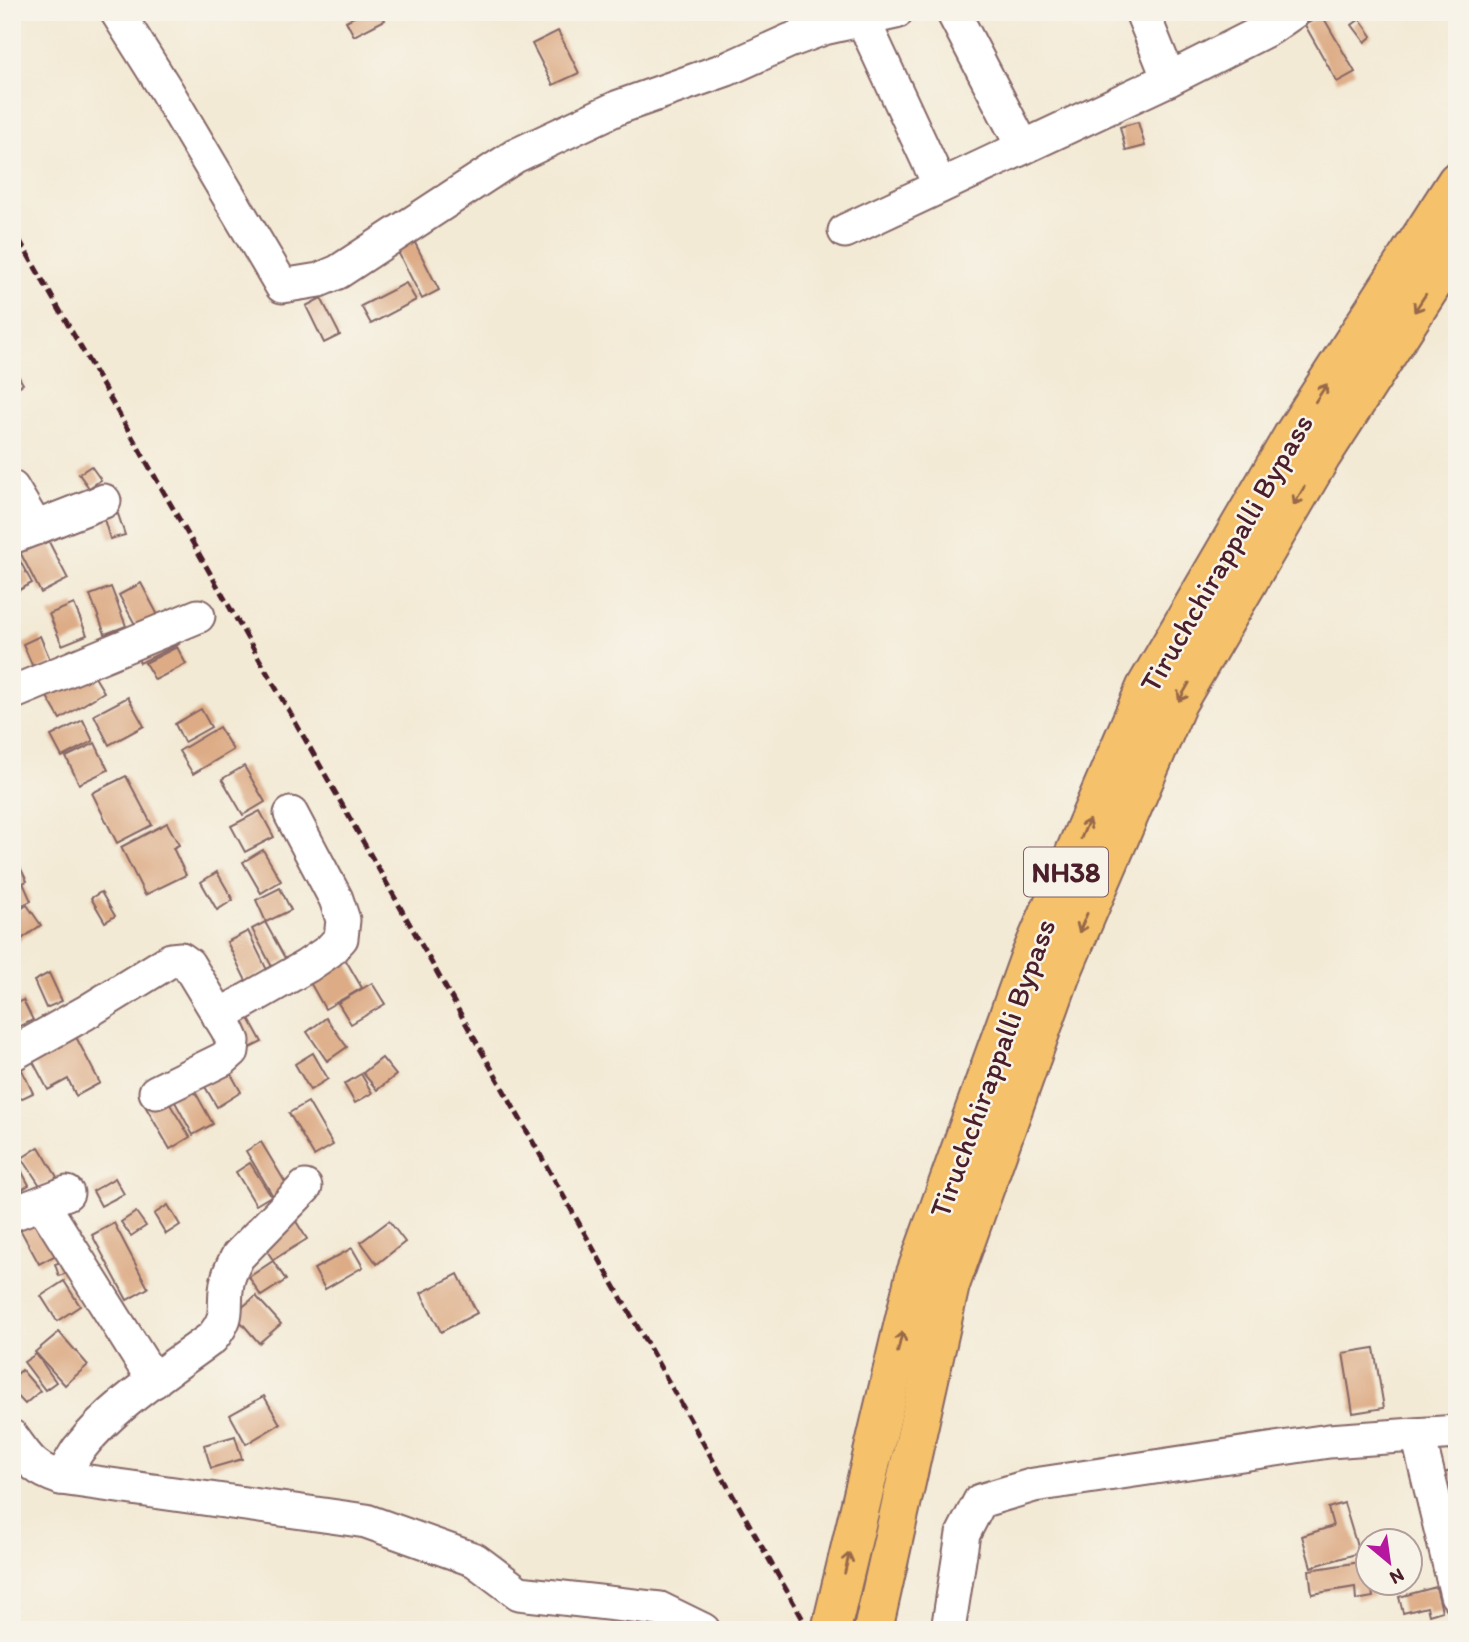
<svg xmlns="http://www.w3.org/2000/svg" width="1469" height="1642" viewBox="0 0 1469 1642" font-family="Itim,sans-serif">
  <rect width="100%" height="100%" fill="#f7f3e8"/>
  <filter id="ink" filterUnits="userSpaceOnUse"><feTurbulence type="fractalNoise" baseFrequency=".0143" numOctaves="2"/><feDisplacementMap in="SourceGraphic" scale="14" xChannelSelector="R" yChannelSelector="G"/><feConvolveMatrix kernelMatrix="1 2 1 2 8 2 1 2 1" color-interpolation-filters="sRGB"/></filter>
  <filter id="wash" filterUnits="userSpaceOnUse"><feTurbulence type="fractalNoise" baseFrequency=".00686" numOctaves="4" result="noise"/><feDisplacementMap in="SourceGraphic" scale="28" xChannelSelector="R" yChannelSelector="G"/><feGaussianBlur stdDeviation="1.57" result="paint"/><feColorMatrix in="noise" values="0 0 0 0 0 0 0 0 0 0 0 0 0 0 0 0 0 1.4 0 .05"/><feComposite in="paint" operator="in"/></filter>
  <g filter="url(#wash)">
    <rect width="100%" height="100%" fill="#f3ead5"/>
    <g id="blocks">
      <g fill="#ddac86">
        <path d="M363 12H381L385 20 354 36 346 21Z"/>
        <path d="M1322 15 1355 72 1337 82 1305 25Z"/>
        <path d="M1360 19 1372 36 1365 42 1352 25Z"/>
        <path d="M558 31 579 73 553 85 532 44Z"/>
        <path d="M1138 122 1145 146 1126 151 1120 127Z"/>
        <path d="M411 235 439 290 422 299 394 244Z"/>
        <path d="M406 283 416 300 371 324 361 306Z"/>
        <path d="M321 298 340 335 324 343 306 306Z"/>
        <path d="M14 369 23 384 12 391V370Z"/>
        <path d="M91 466 101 480 89 488 79 474Z"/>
        <path d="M118 514 125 535 110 539 104 519Z"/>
        <path d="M47 538 68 579 41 593 20 552Z"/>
        <path d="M15 552 32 583 12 594V554Z"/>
        <path d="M141 583 160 619 138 630 119 595Z"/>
        <path d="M111 587 126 626 105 634 90 595Z"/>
        <path d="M74 604 87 635 62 645 49 614Z"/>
        <path d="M171 628 179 644 140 663 132 646Z"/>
        <path d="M40 636 52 664 35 672 23 644Z"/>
        <path d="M177 647 186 664 155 680 145 663Z"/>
        <path d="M90 669 104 692 60 719 46 695Z"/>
        <path d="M128 697 144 726 109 745 94 715Z"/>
        <path d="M201 709 211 727 184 742 175 724Z"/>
        <path d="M83 720 93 741 62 757 51 736Z"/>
        <path d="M219 727 233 750 193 774 179 751Z"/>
        <path d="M95 743 108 770 79 784 66 757Z"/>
        <path d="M244 766 265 802 243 815 222 779Z"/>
        <path d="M126 776 152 825 117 843 92 793Z"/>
        <path d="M260 811 274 837 245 852 231 826Z"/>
        <path d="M167 823 179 845 173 848 186 875 145 895 121 847Z"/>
        <path d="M263 850 281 881 261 893 243 862Z"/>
        <path d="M15 857 27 881 23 883 31 901 12 910V858Z"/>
        <path d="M217 872 233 900 217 910 201 882Z"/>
        <path d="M280 888 291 910 266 922 256 900Z"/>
        <path d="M101 892 115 916 105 922 91 898Z"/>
        <path d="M27 905 41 925 12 946V915Z"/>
        <path d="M265 922 286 960 272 967 252 929Z"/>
        <path d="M248 931 267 970 246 981 227 942Z"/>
        <path d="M341 952 362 988 325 1009 304 972Z"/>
        <path d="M49 973 62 1001 46 1008 34 981Z"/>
        <path d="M372 983 385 1004 351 1024 338 1003Z"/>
        <path d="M23 1000 33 1020 17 1028 12 1018V1005Z"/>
        <path d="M245 1011 262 1042 244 1051 228 1020Z"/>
        <path d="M326 1018 347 1047 327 1061 307 1032Z"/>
        <path d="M75 1035 100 1083 76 1096 68 1079 48 1090 31 1058Z"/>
        <path d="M313 1053 328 1079 310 1090 295 1064Z"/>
        <path d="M382 1058 396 1075 377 1090 363 1073Z"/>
        <path d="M226 1065 241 1092 217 1107 201 1080Z"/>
        <path d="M20 1066 33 1093 12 1103V1069Z"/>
        <path d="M361 1074 372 1093 355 1103 344 1084Z"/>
        <path d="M189 1081 213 1124 193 1135 169 1091Z"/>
        <path d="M163 1093 190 1137 170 1149 144 1104Z"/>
        <path d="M308 1102 333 1145 314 1156 289 1113Z"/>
        <path d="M261 1142 288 1187 273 1196 246 1151Z"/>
        <path d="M39 1147 57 1177 41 1187 22 1158Z"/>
        <path d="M16 1161 29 1185 21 1190 12 1175V1163Z"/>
        <path d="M250 1163 271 1196 256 1205 236 1172Z"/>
        <path d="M115 1178 124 1194 101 1206 93 1191Z"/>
        <path d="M168 1205 180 1225 166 1234 154 1214Z"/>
        <path d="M136 1212 146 1226 131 1236 121 1222Z"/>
        <path d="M292 1215 307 1239 273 1260 258 1237Z"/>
        <path d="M39 1219 58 1254 39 1264 20 1229Z"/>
        <path d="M389 1221 405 1242 377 1264 361 1242Z"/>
        <path d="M114 1223 148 1288 127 1300 92 1235Z"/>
        <path d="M352 1248 363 1267 325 1289 314 1269Z"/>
        <path d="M69 1259 73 1271 59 1276 55 1264Z"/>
        <path d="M273 1261 286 1280 261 1296 249 1277Z"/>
        <path d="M458 1274 477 1313 441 1332 421 1293Z"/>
        <path d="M64 1281 80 1306 57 1321 41 1296Z"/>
        <path d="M256 1296 281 1324 259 1343 234 1314Z"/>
        <path d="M59 1332 88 1365 65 1385 35 1352Z"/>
        <path d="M1374 1348 1384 1408 1353 1413 1343 1353Z"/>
        <path d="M36 1354 56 1382 45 1390 24 1362Z"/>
        <path d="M22 1370 40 1391 25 1404 12 1390V1378Z"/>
        <path d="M264 1396 280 1424 246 1444 230 1415Z"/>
        <path d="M235 1436 242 1459 211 1468 204 1445Z"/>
        <path d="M1457 1468V1506L1449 1509 1435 1477Z"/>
        <path d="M1344 1503 1359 1553 1311 1567 1302 1536 1333 1526 1328 1508Z"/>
        <path d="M1367 1561 1368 1582H1371L1373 1597 1356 1600 1355 1587 1312 1594 1309 1570Z"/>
        <path d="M1436 1587 1442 1611 1429 1615 1427 1607 1403 1613 1399 1597Z"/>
      </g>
    </g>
  </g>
  <g filter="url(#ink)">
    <use href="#blocks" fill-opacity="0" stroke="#856666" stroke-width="2"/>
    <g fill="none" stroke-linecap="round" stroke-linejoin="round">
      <defs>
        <g id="minor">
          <path d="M117 12 166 90 282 286 319 280 338 272 515 156 619 107 727 69 789 41 824 28 896 12"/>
          <path d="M953 12 1023 147"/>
          <path d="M1142 12 1169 79 1270 28 1293 12"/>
          <path d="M863 20 940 186"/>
          <path d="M845 231 1169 79"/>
          <path d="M12 488 36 528"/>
          <path d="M12 537 104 501"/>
          <path d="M12 693 198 616"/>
          <path d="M219 1016 307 966 329 951 341 938 343 920 336 899 291 814"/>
          <path d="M12 1054 85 1013 171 960 181 959 188 964 228 1030 233 1041 232 1051 223 1059 156 1092"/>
          <path d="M42 1203 154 1381"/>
          <path d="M12 1214 67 1193"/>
          <path d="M1418 1435 1457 1595"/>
          <path d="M12 1437C29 1460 33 1469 61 1478L366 1521 475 1560 519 1593 660 1609 703 1630"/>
          <path d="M61 1478C67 1469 72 1459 78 1450 114 1404 166 1372 212 1338 232 1313 222 1310 227 1283 229 1273 233 1265 238 1256L305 1187"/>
          <path d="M948 1630 963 1534 980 1501 1034 1485 1329 1441 1457 1432"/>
        </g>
        <g id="highway">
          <path d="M831 1630 915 1276 1028 962 1146 687 1292 437 1457 181"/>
          <path d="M873 1630 950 1285 1061 974 1177 703 1322 455 1457 246"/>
        </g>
      </defs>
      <use href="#minor" stroke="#856666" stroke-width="37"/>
      <use href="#highway" stroke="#856666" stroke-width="42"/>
      <use href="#minor" stroke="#fff" stroke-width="33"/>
      <use href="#highway" stroke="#f5c16b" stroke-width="38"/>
      <path stroke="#4a1f2b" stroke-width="5" stroke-dasharray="10 5" stroke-linecap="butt" d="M12 227 309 746 809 1630"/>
    </g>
    <defs><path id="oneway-shaft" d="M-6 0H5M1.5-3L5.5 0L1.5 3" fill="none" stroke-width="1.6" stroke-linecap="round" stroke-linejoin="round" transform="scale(1.75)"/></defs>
    <g stroke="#976848">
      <use href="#oneway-shaft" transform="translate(1420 303) rotate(123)"/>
      <use href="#oneway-shaft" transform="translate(1321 393) rotate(-57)"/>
      <use href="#oneway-shaft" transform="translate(1299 496) rotate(120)"/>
      <use href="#oneway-shaft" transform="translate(1184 692) rotate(120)"/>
      <use href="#oneway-shaft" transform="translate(1085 829) rotate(-67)"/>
      <use href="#oneway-shaft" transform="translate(1083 923) rotate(113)"/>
      <use href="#oneway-shaft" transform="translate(900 1342) rotate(-77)"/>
      <use href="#oneway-shaft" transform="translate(847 1563) rotate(-77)"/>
    </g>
  </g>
  <g text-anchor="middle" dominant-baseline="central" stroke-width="5" stroke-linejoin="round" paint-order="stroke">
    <rect fill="#f7f3e8" stroke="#7e5f64" stroke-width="2" x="1024" y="847.5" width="84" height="49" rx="5"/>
    <g font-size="28" font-weight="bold" fill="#4a1f2b">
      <text x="1066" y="872">NH38</text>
    </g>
    <g font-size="30" fill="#4a1f2b" stroke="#f7f3e8">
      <text transform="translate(1226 553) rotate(-60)">Tiruchchirappalli Bypass</text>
      <text transform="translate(992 1068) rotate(-70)">Tiruchchirappalli Bypass</text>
    </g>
  </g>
  <rect width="1469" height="1642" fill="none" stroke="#f7f3e8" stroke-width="42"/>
  <g transform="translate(1389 1562) rotate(151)"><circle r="33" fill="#f7f3e8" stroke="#b29e9c" stroke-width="2"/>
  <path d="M0-5L12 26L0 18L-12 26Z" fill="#b5179e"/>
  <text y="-10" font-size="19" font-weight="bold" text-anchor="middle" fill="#4a1f2b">N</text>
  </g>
</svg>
